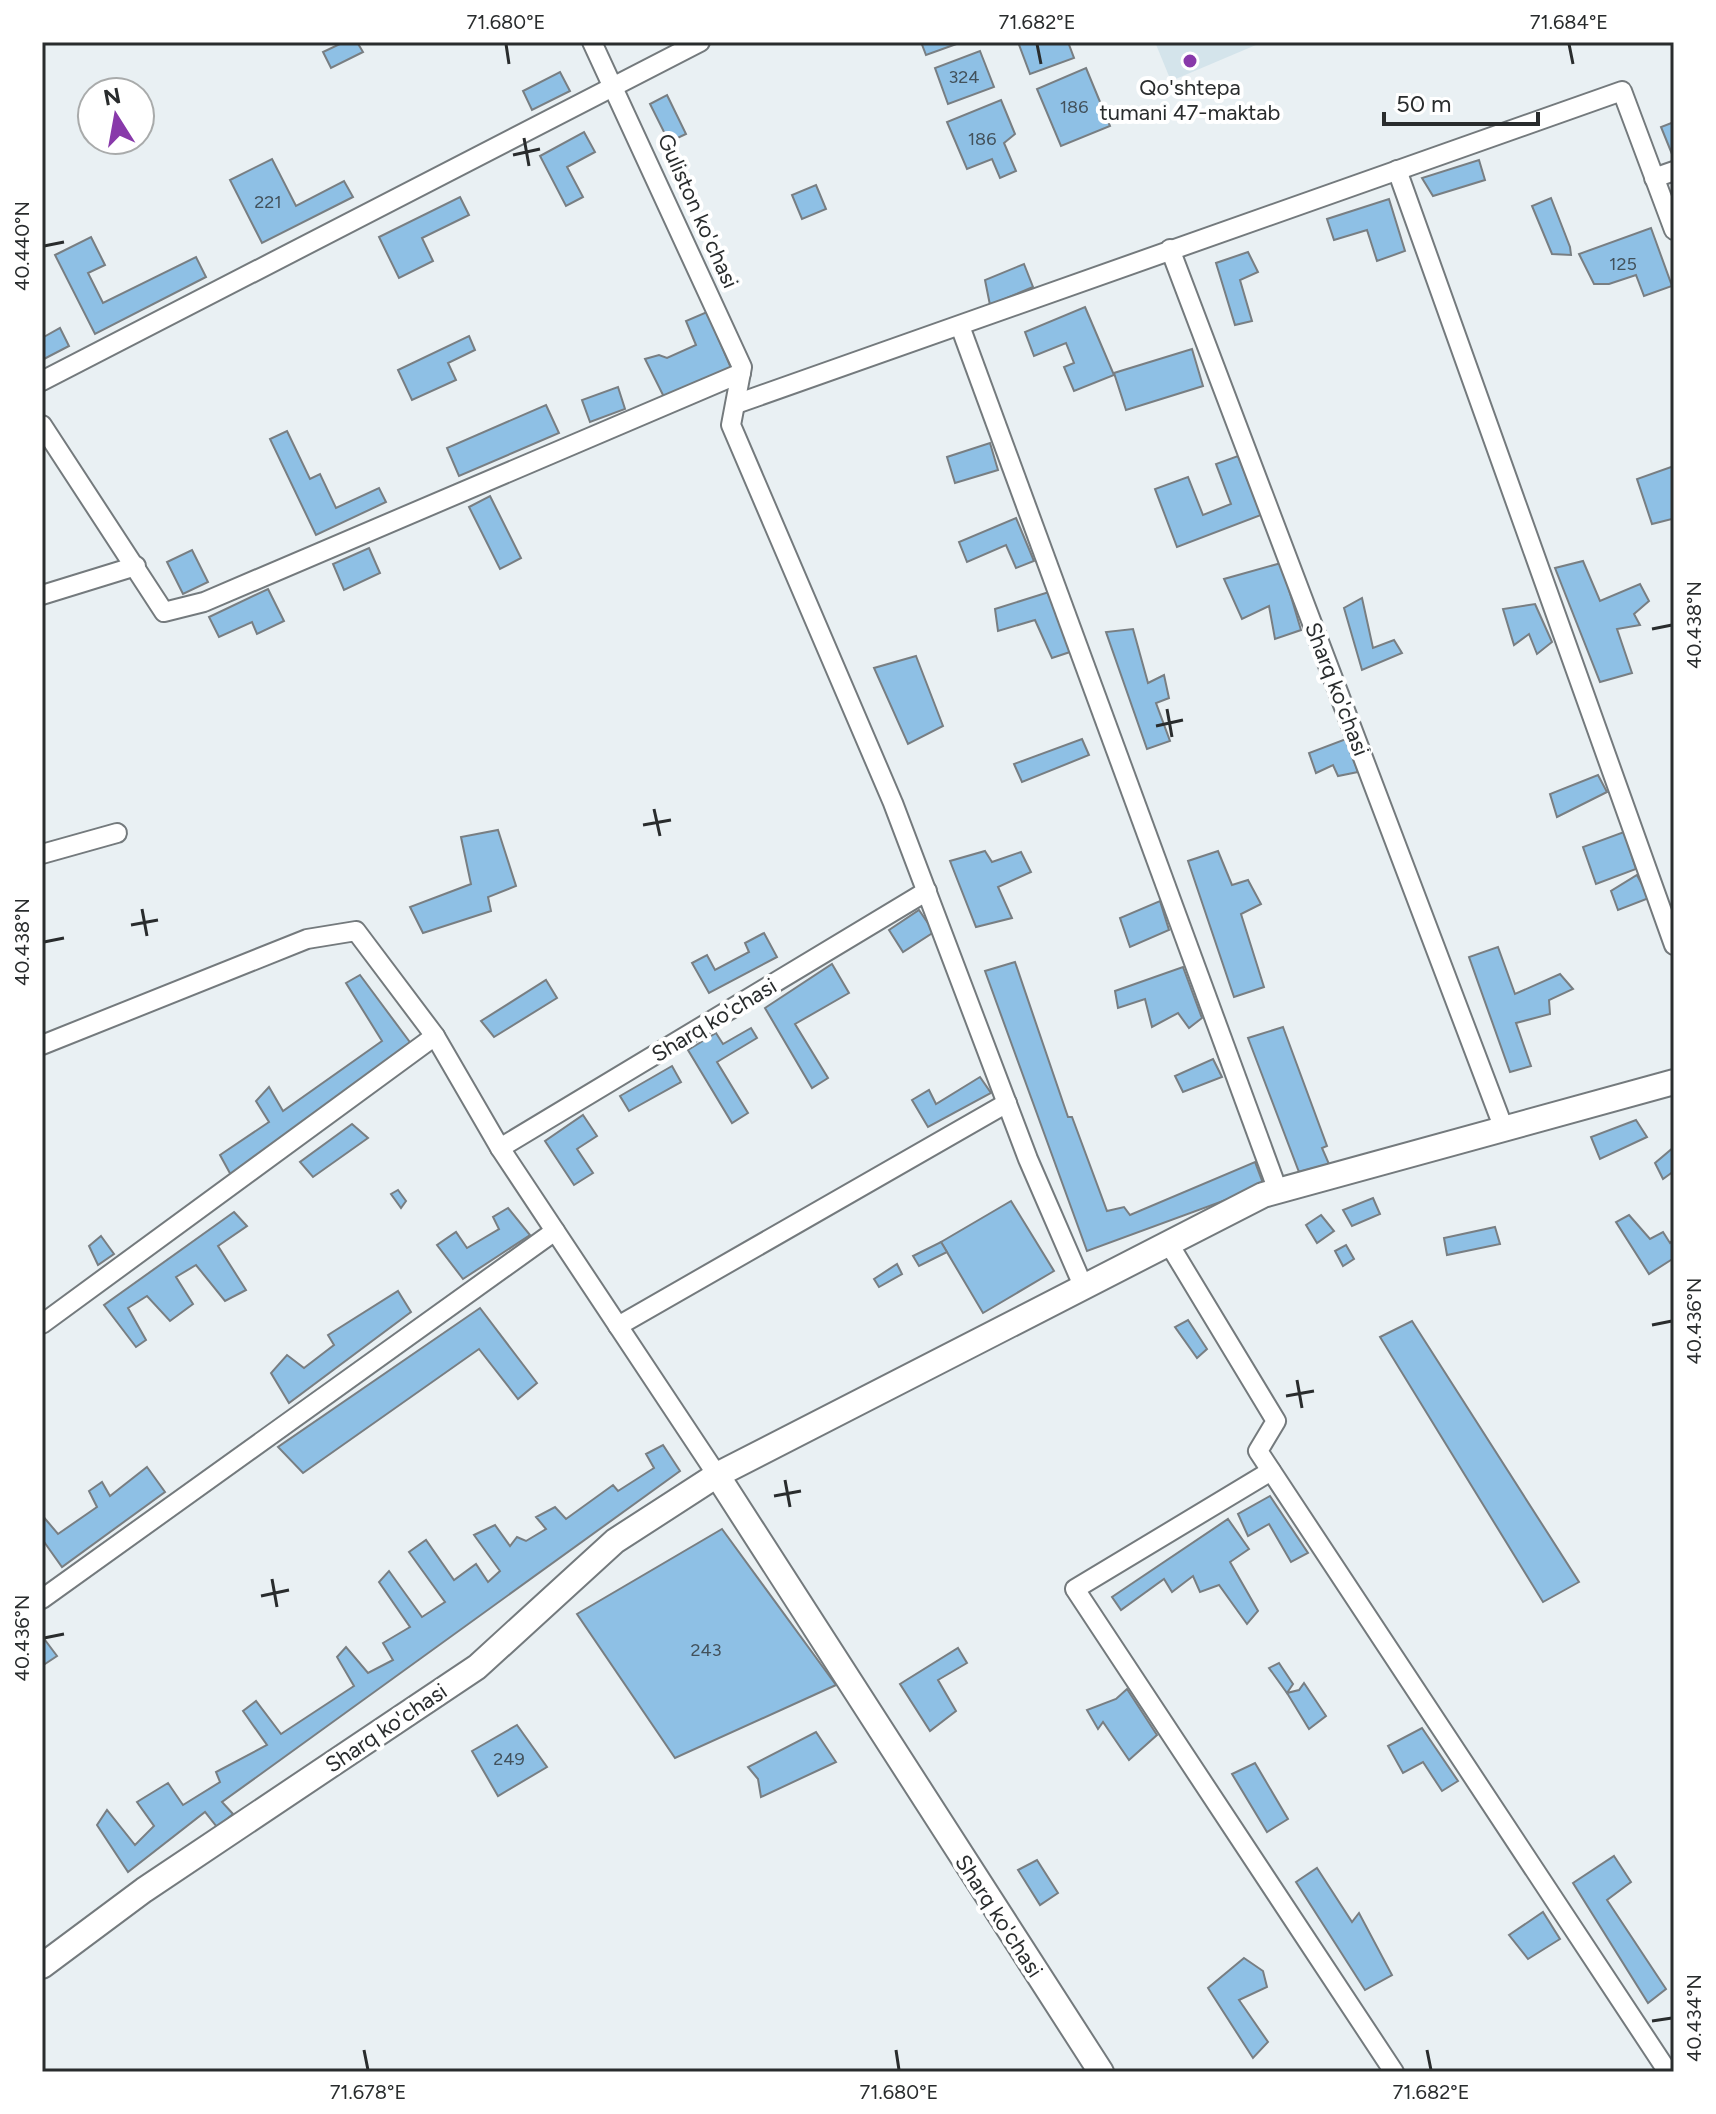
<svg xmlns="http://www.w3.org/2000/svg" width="1716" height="2114" viewBox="0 0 1716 2114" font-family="Figtree,sans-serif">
  <rect width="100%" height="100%" fill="#e9f0f3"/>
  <path fill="#d4e4eb" d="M1155 42H1263L1171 81Z"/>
  <g fill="#8ec0e5" stroke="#787e82" stroke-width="2">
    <path d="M344 42H357L363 52 331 68 323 52Z"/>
    <path d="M921 42H962L926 55Z"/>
    <path d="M1018 42H1068L1074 58 1030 74Z"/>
    <path d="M980 51 994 87 948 104 935 68Z"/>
    <path d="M1086 68 1110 126 1061 146 1037 89Z"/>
    <path d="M560 72 570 91 532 110 523 91Z"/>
    <path d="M667 95 686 134 669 142 650 104Z"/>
    <path d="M1001 100 1015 134 1004 143 1016 171 1000 178 992 159 967 169 947 122Z"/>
    <path d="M1674 122V153L1672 154 1661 127Z"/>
    <path d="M584 132 595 152 567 167 583 197 566 206 540 156Z"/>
    <path d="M272 159 296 206 344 181 353 197 262 243 230 180Z"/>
    <path d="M1479 160 1485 180 1433 196 1422 178Z"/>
    <path d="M816 185 826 209 802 219 792 195Z"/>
    <path d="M460 197 469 215 422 238 433 261 399 278 379 237Z"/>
    <path d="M1551 198 1570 247 1571 255 1552 254 1532 206Z"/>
    <path d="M1389 199 1405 251 1377 261 1367 230 1334 240 1327 219Z"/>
    <path d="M1651 228 1672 286 1644 296 1636 275 1609 284H1594L1579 254Z"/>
    <path d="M91 237 105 265 88 273 103 303 196 257 206 277 95 334 55 255Z"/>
    <path d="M1248 252 1258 272 1240 280 1252 321 1235 325 1216 263Z"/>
    <path d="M1024 264 1033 287 990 305 985 280Z"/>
    <path d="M1085 307 1114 375 1074 391 1064 367 1074 363 1066 343 1034 356 1025 332Z"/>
    <path d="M707 312 731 368 664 397 645 359 659 355 667 358 696 345 686 321Z"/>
    <path d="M60 328 69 346 42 360V338Z"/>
    <path d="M469 336 475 350 448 363 456 380 412 400 398 370Z"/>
    <path d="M1192 349 1203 386 1126 410 1114 373Z"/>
    <path d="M618 387 625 409 590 422 582 400Z"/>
    <path d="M546 405 559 433 459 476 447 448Z"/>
    <path d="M287 431 310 479 320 474 336 508 379 488 386 502 316 535 270 439Z"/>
    <path d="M990 443 998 470 955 483 947 457Z"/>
    <path d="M1238 456 1261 515 1177 547 1155 489 1188 477 1203 515 1231 504 1216 464Z"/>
    <path d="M1674 466 1672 519 1652 524 1637 479Z"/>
    <path d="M490 496 521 558 500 569 469 507Z"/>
    <path d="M1016 518 1034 561 1016 568 1006 545 967 562 959 542Z"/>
    <path d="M369 548 380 573 344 590 333 564Z"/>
    <path d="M192 550 208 582 183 594 167 562Z"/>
    <path d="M1583 561 1600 601 1640 584 1649 601 1634 614 1640 625 1617 629 1632 673 1600 682 1555 568Z"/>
    <path d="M1281 563 1301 630 1275 639 1269 606 1242 619 1224 579Z"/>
    <path d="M268 589 284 621 257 634 252 622 219 637 209 617Z"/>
    <path d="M1049 592 1070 652 1052 658 1035 620 998 631 995 609Z"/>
    <path d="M1362 598 1373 648 1394 640 1402 653 1362 670 1344 608Z"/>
    <path d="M1535 604 1552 642 1537 654 1529 634 1514 645 1503 609Z"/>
    <path d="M1133 629 1148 683 1164 675 1169 698 1156 703 1170 741 1147 749 1106 632Z"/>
    <path d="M916 656 943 726 908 744 874 668Z"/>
    <path d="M1082 739 1089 755 1022 782 1014 764Z"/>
    <path d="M1346 739 1358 772 1338 776 1333 765 1316 773 1309 753Z"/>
    <path d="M1598 775 1607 792 1557 817 1550 794Z"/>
    <path d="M498 830 516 886 488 897 491 911 423 933 410 907 471 884 461 837Z"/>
    <path d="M1624 832 1636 869 1596 884 1583 847Z"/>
    <path d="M985 851 992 862 1021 852 1031 872 998 887 1012 918 976 927 950 861Z"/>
    <path d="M1218 851 1232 885 1248 880 1261 904 1241 914 1264 987 1234 997 1188 861Z"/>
    <path d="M1637 875 1649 898 1618 910 1611 891Z"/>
    <path d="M1160 901 1169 930 1130 947 1120 918Z"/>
    <path d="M919 910 934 932 903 952 889 930Z"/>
    <path d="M764 933 777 957 709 993 692 963 707 955 715 970 749 952 745 943Z"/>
    <path d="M1498 947 1515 994 1560 974 1573 989 1549 1000 1550 1014 1516 1023 1531 1066 1510 1072 1469 957Z"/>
    <path d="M1015 962 1068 1117H1072L1107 1211 1124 1207 1130 1215 1255 1162 1264 1186 1087 1251 985 971Z"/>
    <path d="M832 964 849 993 795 1024 828 1078 812 1088 765 1008Z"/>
    <path d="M1183 967 1202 1018 1189 1028 1178 1013 1152 1027 1145 999 1118 1008 1115 991Z"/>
    <path d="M360 975 412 1045 232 1177 220 1155 269 1122 256 1101 269 1087 283 1111 382 1041 346 983Z"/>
    <path d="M546 980 557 998 494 1037 481 1021Z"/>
    <path d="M1283 1027 1327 1146 1322 1148 1329 1164 1299 1172 1248 1038Z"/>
    <path d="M751 1028 757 1038 717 1062 748 1113 732 1123 688 1050 716 1033 723 1044Z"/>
    <path d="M1213 1059 1222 1077 1183 1092 1175 1076Z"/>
    <path d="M672 1066 681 1082 629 1111 620 1096Z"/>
    <path d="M980 1077 991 1093 928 1127 912 1100 929 1090 936 1104Z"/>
    <path d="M583 1115 597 1136 577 1149 593 1173 574 1185 545 1141Z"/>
    <path d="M1636 1120 1647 1137 1600 1159 1591 1137Z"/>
    <path d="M352 1124 368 1138 313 1177 300 1162Z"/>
    <path d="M1674 1147V1171L1663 1179 1655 1163Z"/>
    <path d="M398 1190 406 1201 401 1208 391 1194Z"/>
    <path d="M1373 1198 1380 1214 1352 1226 1343 1210Z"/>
    <path d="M1011 1201 1054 1271 983 1313 941 1242Z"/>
    <path d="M508 1208 530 1235 463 1279 437 1245 456 1232 467 1248 499 1229 493 1217Z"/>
    <path d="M234 1212 247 1226 218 1246 246 1290 225 1301 196 1265 176 1277 193 1304 170 1321 147 1296 128 1308 146 1340 136 1347 104 1305Z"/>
    <path d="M1321 1215 1334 1231 1317 1243 1306 1225Z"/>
    <path d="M1629 1215 1650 1239 1663 1232 1670 1243 1674 1239V1258L1649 1274 1616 1222Z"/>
    <path d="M1495 1227 1500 1244 1447 1255 1444 1238Z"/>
    <path d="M101 1236 114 1254 98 1265 89 1246Z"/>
    <path d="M941 1242 947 1252 919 1266 913 1256Z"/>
    <path d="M1346 1245 1354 1259 1343 1266 1335 1251Z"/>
    <path d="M897 1264 902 1274 879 1287 874 1279Z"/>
    <path d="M398 1291 411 1312 289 1403 271 1373 287 1355 304 1368 334 1345 328 1335Z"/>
    <path d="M480 1308 537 1383 518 1399 479 1349 303 1473 278 1447Z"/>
    <path d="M1188 1320 1207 1349 1197 1358 1175 1327Z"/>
    <path d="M1412 1321 1579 1582 1543 1602 1380 1337Z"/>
    <path d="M663 1445 680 1471 222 1802 233 1814 217 1827 205 1812 128 1872 97 1825 107 1810 135 1845 154 1826 137 1802 168 1783 183 1805 220 1782 216 1772 267 1745 243 1711 256 1701 281 1734 354 1686 337 1657 346 1647 368 1673 393 1660 383 1643 410 1627 379 1582 389 1571 422 1617 445 1602 409 1552 426 1540 454 1580 476 1564 488 1582 500 1571 474 1535 495 1525 510 1546 517 1537 526 1541 546 1529 536 1517 555 1507 566 1519 613 1485 618 1491 654 1468 646 1454Z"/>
    <path d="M147 1467 165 1492 62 1567 42 1539V1515L58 1534 97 1507 89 1491 102 1482 110 1496Z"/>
    <path d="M1270 1496 1308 1553 1291 1562 1269 1524 1248 1536 1238 1514Z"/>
    <path d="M1228 1519 1249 1549 1230 1562 1258 1611 1247 1624 1219 1585 1200 1592 1193 1576 1172 1592 1164 1579 1121 1610 1112 1597Z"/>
    <path d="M722 1529 836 1685 675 1758 577 1614Z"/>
    <path d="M42 1636 57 1656 42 1666Z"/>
    <path d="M958 1648 967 1663 938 1680 956 1711 930 1731 900 1684Z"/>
    <path d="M1279 1663 1293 1684 1287 1693 1269 1668Z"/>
    <path d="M1304 1683 1326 1716 1309 1729 1287 1693 1299 1690Z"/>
    <path d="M1127 1689 1157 1735 1129 1760 1103 1722 1098 1729 1087 1710 1116 1699Z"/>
    <path d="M517 1725 547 1767 498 1796 472 1751Z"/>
    <path d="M1422 1728 1458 1781 1442 1791 1423 1762 1403 1773 1388 1746Z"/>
    <path d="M816 1732 836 1762 761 1797 758 1779 748 1767Z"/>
    <path d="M1255 1763 1288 1819 1267 1832 1232 1774Z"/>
    <path d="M1614 1856 1631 1882 1607 1900 1666 1989 1648 2003 1573 1883Z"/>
    <path d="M1037 1860 1058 1893 1040 1905 1018 1870Z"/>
    <path d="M1317 1868 1352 1922 1359 1913 1392 1975 1365 1990 1296 1882Z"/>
    <path d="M1543 1912 1560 1939 1528 1959 1509 1935Z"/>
    <path d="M1244 1958 1263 1971 1267 1987 1239 2000 1268 2042 1253 2058 1208 1988Z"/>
  </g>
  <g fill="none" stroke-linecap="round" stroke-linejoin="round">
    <defs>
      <g id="street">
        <path d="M592 42 742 367 731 425 893 803 1028 1159 1084 1288"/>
        <path d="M1397 170 1674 945"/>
        <path d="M1654 178 1674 171"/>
        <path d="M1170 249 1504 1129"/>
        <path d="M960 326 1278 1191"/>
        <path d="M42 381 700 42"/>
        <path d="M736 404 1622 91 1674 230"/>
        <path d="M42 425 164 612 204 602 741 373"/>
        <path d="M42 595 136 566"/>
        <path d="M42 854 117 833"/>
        <path d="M42 1045 307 939 356 931 435 1036 500 1148 717 1475"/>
        <path d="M500 1148 927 891"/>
        <path d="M1169 1244 1276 1421 1258 1451 1668 2072"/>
        <path d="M42 1324 435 1036"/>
        <path d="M618 1326 1007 1103"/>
        <path d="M1271 1471 1075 1589 1394 2072"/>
        <path d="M42 1599 555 1231"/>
      </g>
      <g id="secondary">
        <path d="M717 1475 1101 2072"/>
        <path d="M42 1966 144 1890 477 1667 615 1541 717 1475 1263 1195 1674 1082"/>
      </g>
    </defs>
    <use href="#street" stroke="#747a7d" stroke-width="22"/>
    <use href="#secondary" stroke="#747a7d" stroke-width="28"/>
    <use href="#street" stroke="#fff" stroke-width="18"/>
    <use href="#secondary" stroke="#fff" stroke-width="24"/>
  </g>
  <path fill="none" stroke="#292c2d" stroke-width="3" d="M506 44 509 64M1037 44 1041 64M1569 44 1573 64M524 138 529 166M513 155 540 149M44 246 64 242M1652 629 1672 625M1167 709 1172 737M1156 726 1183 720M654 809 660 836M643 825 671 820M142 909 147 936M131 925 158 920M44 942 64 938M1652 1325 1672 1321M1297 1380 1302 1408M1286 1396 1314 1391M785 1480 790 1507M774 1496 801 1491M272 1579 277 1607M261 1596 289 1590M44 1638 64 1634M1652 2021 1672 2018M364 2050 368 2070M896 2050 899 2070M1427 2050 1431 2070"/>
  <circle fill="#8839aa" stroke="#fff" stroke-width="3" cx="1190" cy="61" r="8"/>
  <g text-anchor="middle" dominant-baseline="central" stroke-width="8" stroke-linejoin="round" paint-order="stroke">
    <g font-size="18" fill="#42515b">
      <text x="964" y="77">324</text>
      <text x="1074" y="107">186</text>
      <text x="982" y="139">186</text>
      <text x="268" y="202">221</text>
      <text x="1623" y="264">125</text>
      <text x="706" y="1650">243</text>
      <text x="509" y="1759">249</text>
    </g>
    <g font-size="22" fill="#292c2d" stroke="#fff">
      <text x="1190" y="87">Qo'shtepa<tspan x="1190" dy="25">tumani 47-maktab</tspan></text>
    </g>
    <g font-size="22" fill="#292c2d" stroke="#fff">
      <text transform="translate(698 211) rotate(66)">Guliston ko'chasi</text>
      <text transform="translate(1337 689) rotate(69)">Sharq ko'chasi</text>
      <text transform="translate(714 1020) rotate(-31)">Sharq ko'chasi</text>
      <text transform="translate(386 1728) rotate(-34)">Sharq ko'chasi</text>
      <text transform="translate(999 1916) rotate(57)">Sharq ko'chasi</text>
    </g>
  </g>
  <rect width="1716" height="2114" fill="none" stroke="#ffffff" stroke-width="88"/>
  <g transform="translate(116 116) rotate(349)"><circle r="38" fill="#ffffff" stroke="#a9abab" stroke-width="2"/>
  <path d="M0-6L14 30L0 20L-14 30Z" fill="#8839aa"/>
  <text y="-12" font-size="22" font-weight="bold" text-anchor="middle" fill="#292c2d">N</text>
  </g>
  <path d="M1384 112v12h154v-12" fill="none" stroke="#292c2d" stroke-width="4"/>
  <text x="1396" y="112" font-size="24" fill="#292c2d" stroke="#ffffff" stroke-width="6" paint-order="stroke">50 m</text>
  <rect x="44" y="44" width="1628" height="2026" fill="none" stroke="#292c2d" stroke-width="3"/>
  <g font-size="20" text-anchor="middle" fill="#292c2d">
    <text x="506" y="29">71.680°E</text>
    <text x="1037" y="29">71.682°E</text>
    <text x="1569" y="29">71.684°E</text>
    <text transform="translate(22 246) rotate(-90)" y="7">40.440°N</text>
    <text transform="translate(1694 625) rotate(-90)" y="7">40.438°N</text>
    <text transform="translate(22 942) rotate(-90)" y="7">40.438°N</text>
    <text transform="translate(1694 1321) rotate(-90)" y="7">40.436°N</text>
    <text transform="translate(22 1638) rotate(-90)" y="7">40.436°N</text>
    <text transform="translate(1694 2018) rotate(-90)" y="7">40.434°N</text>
    <text x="368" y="2099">71.678°E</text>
    <text x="899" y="2099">71.680°E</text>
    <text x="1431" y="2099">71.682°E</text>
  </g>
</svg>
